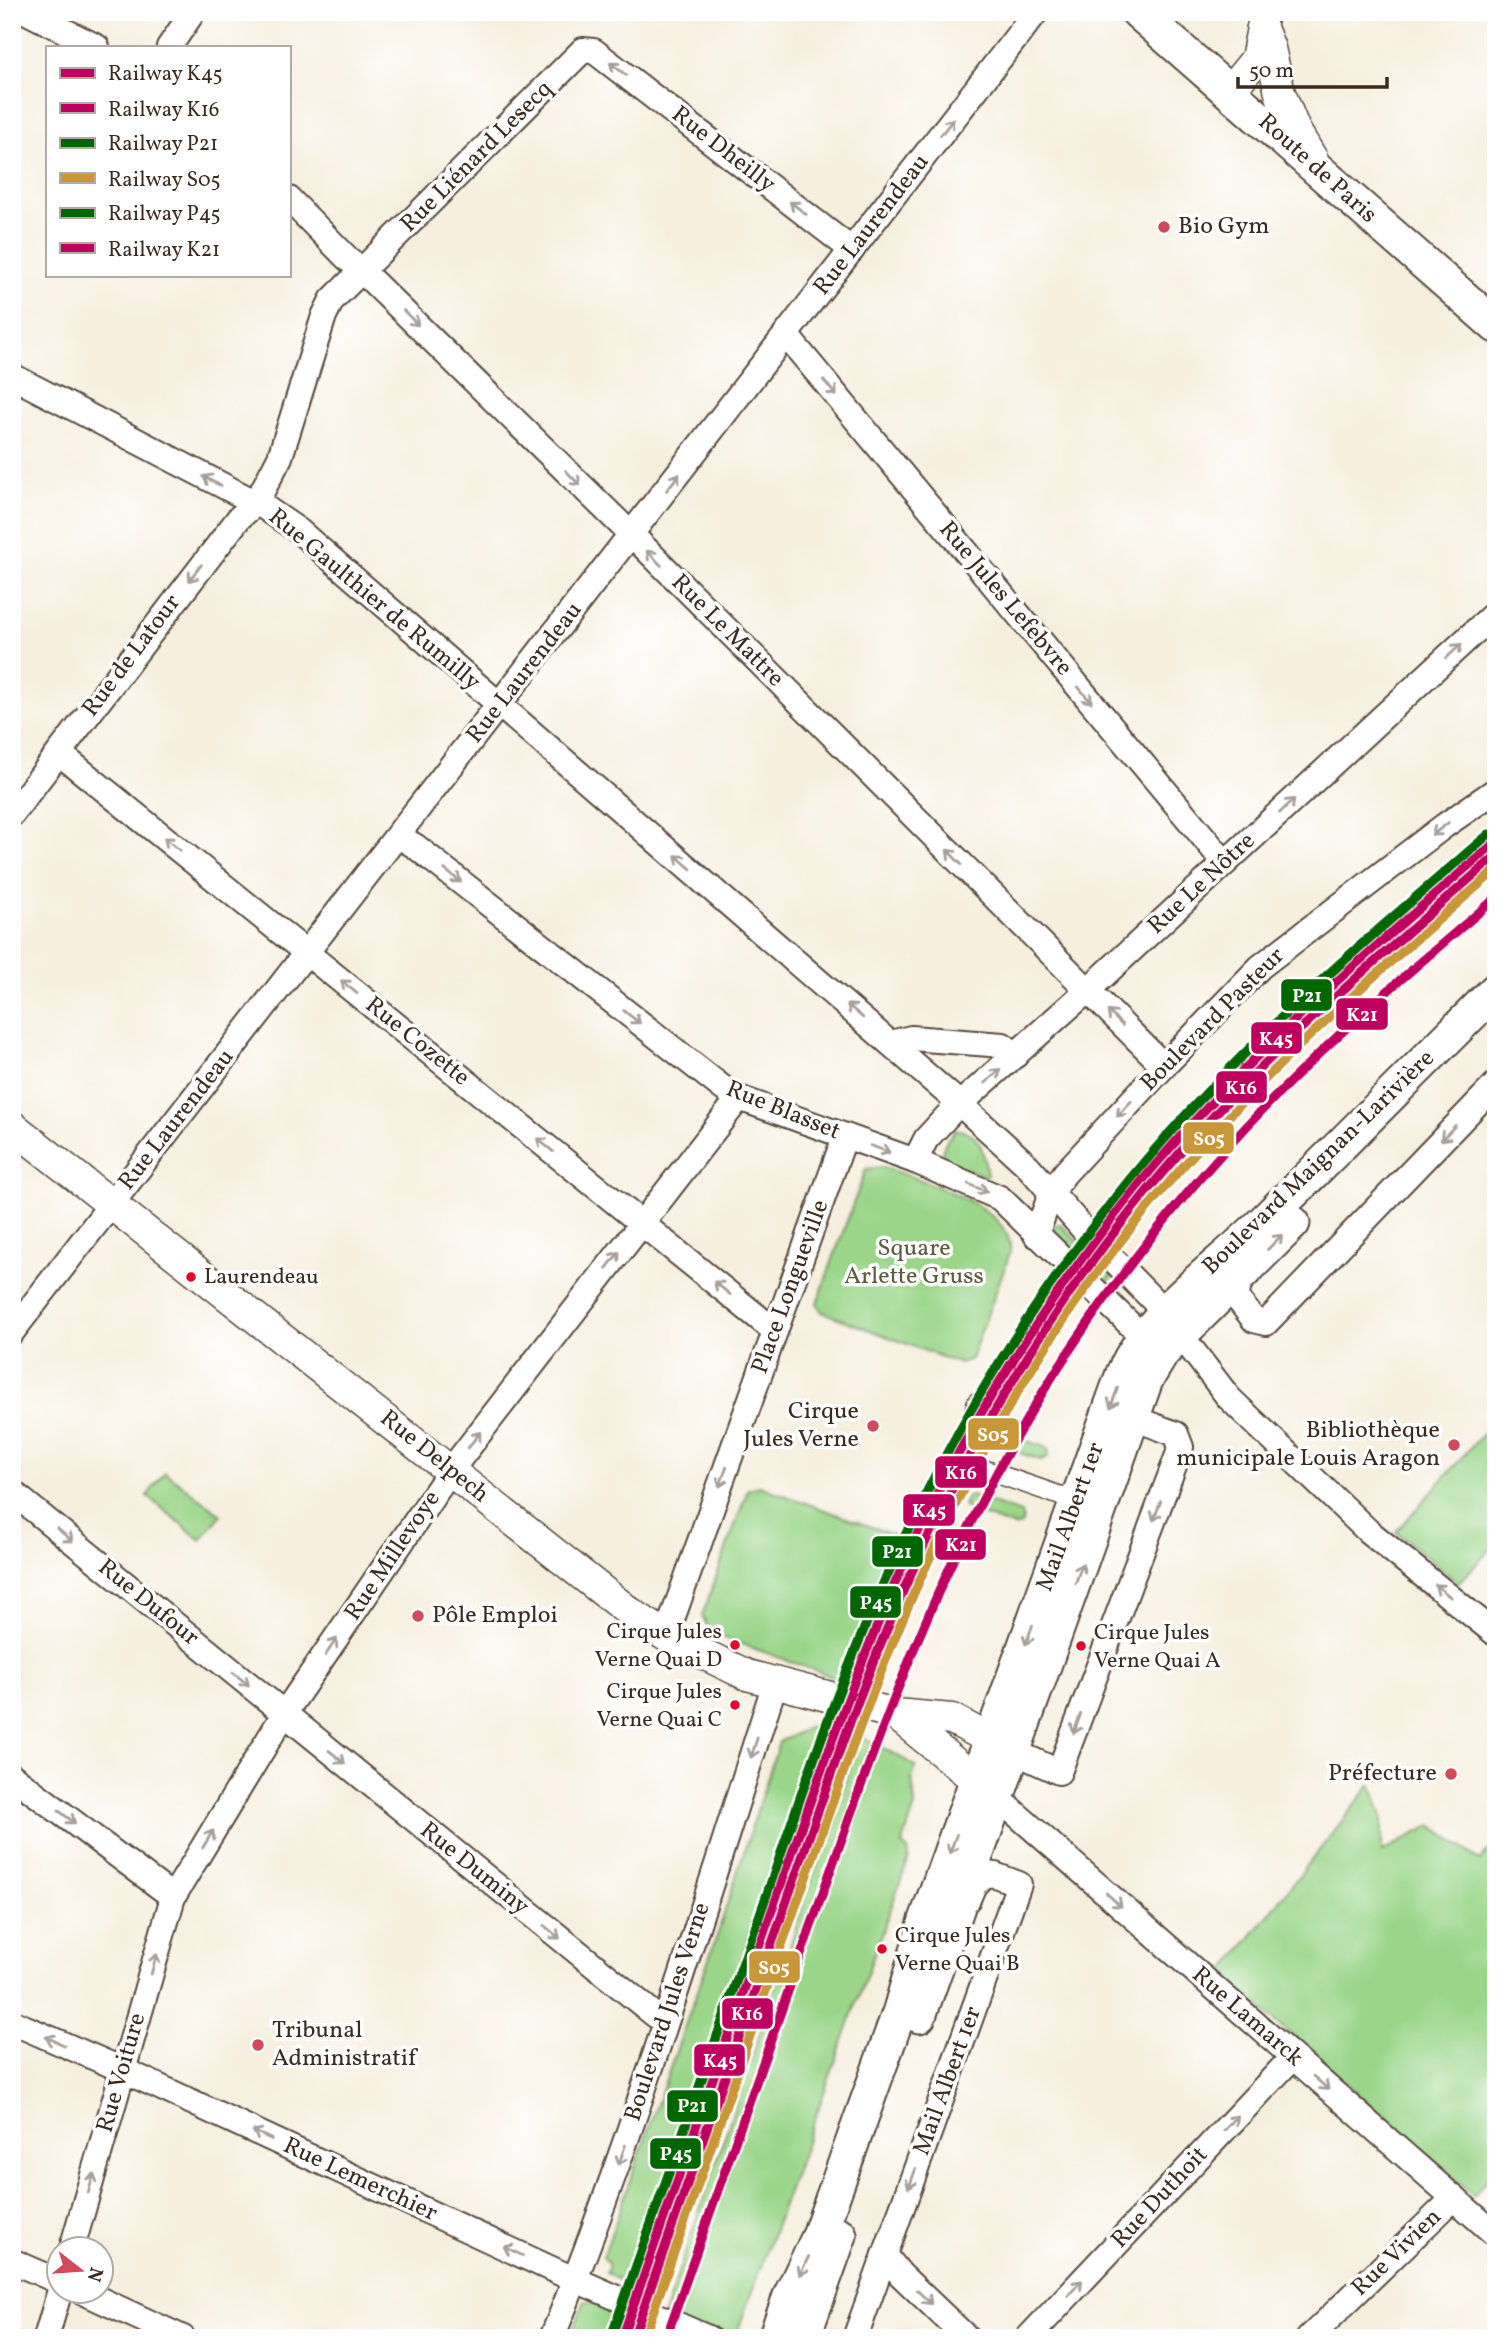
<svg xmlns="http://www.w3.org/2000/svg" width="1508" height="2350" viewBox="0 0 1508 2350" font-family="Vollkorn,serif">
  <rect width="100%" height="100%" fill="#fff"/>
  <filter id="ink" filterUnits="userSpaceOnUse"><feTurbulence type="fractalNoise" baseFrequency=".0143" numOctaves="2"/><feDisplacementMap in="SourceGraphic" scale="14" xChannelSelector="R" yChannelSelector="G"/><feConvolveMatrix kernelMatrix="1 2 1 2 8 2 1 2 1" color-interpolation-filters="sRGB"/></filter>
  <filter id="wash" filterUnits="userSpaceOnUse"><feTurbulence type="fractalNoise" baseFrequency=".00686" numOctaves="4" result="noise"/><feDisplacementMap in="SourceGraphic" scale="28" xChannelSelector="R" yChannelSelector="G"/><feGaussianBlur stdDeviation="1.57" result="paint"/><feColorMatrix in="noise" values="0 0 0 0 0 0 0 0 0 0 0 0 0 0 0 0 0 1.4 0 .05"/><feComposite in="paint" operator="in"/></filter>
  <g filter="url(#wash)">
    <rect width="100%" height="100%" fill="#f6efde"/>
    <g fill="#9ad589" stroke="#6a8054" stroke-width="2">
      <path d="M955 1130C982 1129 985 1157 987 1177L946 1161 942 1152 946 1141Z"/>
      <path d="M884 1167C920 1181 1015 1205 1010 1253L971 1359 960 1364 822 1312 817 1303 866 1169Z"/>
      <path d="M1060 1224 1113 1276 1105 1285 1054 1235 1056 1225Z"/>
      <path d="M1496 1419V1543L1459 1583 1396 1532Z"/>
      <path d="M997 1431 1045 1447 1049 1451 1048 1457 1041 1460 992 1444 990 1438 992 1432Z"/>
      <path d="M165 1472 221 1515 201 1540 147 1496Z"/>
      <path d="M759 1486 894 1535 903 1546 853 1684 711 1633 702 1616 748 1489Z"/>
      <path d="M967 1496H972L1021 1513 1024 1519 1021 1525 1014 1527 969 1510 964 1506Z"/>
      <path d="M822 1721 707 2064 631 2274 625 2284 606 2273 609 2265 603 2257 718 1933 779 1742Z"/>
      <path d="M861 1736 916 1766 912 1777 915 1806 902 1845 908 1850 909 1858 735 2338H656Z"/>
      <path d="M1371 1784 1382 1817V1852L1432 1825 1480 1861 1496 1841V2168L1473 2196 1222 1974Z"/>
      <path d="M589 2301 614 2315 609 2338H570L584 2302Z"/>
    </g>
  </g>
  <g filter="url(#ink)">
    <g fill="none" stroke-linecap="round" stroke-linejoin="round">
      <defs>
        <g id="pedestrian">
          <path d="M957 1460 1058 1495"/>
          <path d="M937 1519 977 1402"/>
        </g>
        <g id="minor">
          <path d="M27 12 97 47"/>
          <path d="M169 47 193 12"/>
          <path d="M289 199 347 258 362 271 643 546 1164 1066"/>
          <path d="M786 335 1225 863"/>
          <path d="M12 376 264 507 299 531 961 1105 1028 1166 1085 1231 1165 1312"/>
          <path d="M59 753 775 1331"/>
          <path d="M12 814 239 518 256 503 280 457 324 316 332 300 583 50 594 51 852 250"/>
          <path d="M398 836 415 846 724 1089 739 1098 915 1161 1000 1198 1143 1337"/>
          <path d="M891 1043 911 1038 1003 1045 1016 1055"/>
          <path d="M915 1161 926 1139 951 1112 1088 990 1496 612"/>
          <path d="M1036 1235 1052 1191 1065 1173 1164 1066 1260 967 1444 826 1496 790"/>
          <path d="M1239 1278 1237 1298 1254 1320 1266 1323 1496 1084"/>
          <path d="M12 1332 1036 12"/>
          <path d="M1180 1334 1229 1398 1368 1531 1496 1634"/>
          <path d="M12 1492 655 2015 666 2020"/>
          <path d="M666 1636 845 1136"/>
          <path d="M1015 1752 1059 1772 1181 1447 1176 1434 1133 1418"/>
          <path d="M12 1776 173 1897"/>
          <path d="M998 1798 1496 2235"/>
          <path d="M12 2022 123 2070 558 2272 708 2338"/>
          <path d="M72 2248 173 1897 284 1714 451 1470 739 1098"/>
          <path d="M885 2255 901 2275 967 2338"/>
          <path d="M12 2261 60 2282"/>
          <path d="M79 2290 183 2338"/>
          <path d="M46 2338 60 2290"/>
          <path d="M552 2338C638 2124 704 1903 775 1683"/>
          <path d="M855 2338 1019 1884 995 1875 985 1874 974 1885 968 1899"/>
          <path d="M1028 2338 1292 2058"/>
          <path d="M1309 2338 1454 2198"/>
        </g>
        <g id="tertiary">
          <path d="M1262 28 1270 48 1280 93 1295 130 1313 160"/>
          <path d="M1230 91 1256 59 1262 28"/>
          <path d="M12 1126 628 1611 666 1636 747 1675 895 1714 952 1719 991 1740"/>
          <path d="M895 1714 976 1780"/>
        </g>
        <g id="secondary">
          <path d="M1138 12 1496 326"/>
          <path d="M919 2016 1146 1380 1163 1352 1293 1223"/>
          <path d="M775 2338 790 2296 818 2238 900 2010 926 1920 1123 1373C1150 1313 1208 1275 1255 1230 1336 1151 1415 1070 1496 990"/>
          <path d="M803 2338 840 2235"/>
        </g>
      </defs>
      <use href="#pedestrian" stroke="#57483b" stroke-width="21"/>
      <use href="#minor" stroke="#57483b" stroke-width="28"/>
      <use href="#tertiary" stroke="#57483b" stroke-width="33"/>
      <use href="#secondary" stroke="#57483b" stroke-width="37"/>
      <use href="#pedestrian" stroke="#fff" stroke-width="18"/>
      <use href="#minor" stroke="#fff" stroke-width="24"/>
      <use href="#tertiary" stroke="#fff" stroke-width="30"/>
      <use href="#secondary" stroke="#fff" stroke-width="33"/>
      <defs>
        <path id="rail-1" d="M622 2338C671 2198 720 2059 769 1919 812 1796 854 1673 908 1554 965 1430 1037 1314 1121 1207 1229 1069 1364 956 1496 842"/>
        <path id="rail-2" d="M633 2338C683 2197 732 2056 782 1915 824 1794 865 1671 920 1554 977 1432 1047 1316 1131 1211 1237 1077 1367 967 1496 856"/>
        <path id="rail-3" d="M612 2335C661 2194 711 2054 760 1914 803 1791 844 1667 899 1548 957 1424 1029 1307 1113 1200 1222 1061 1357 949 1489 834"/>
        <path id="rail-4" d="M644 2338C694 2196 744 2053 794 1911 836 1794 875 1676 928 1562 975 1460 1032 1361 1099 1270 1214 1114 1350 996 1496 870"/>
        <path id="rail-5" d="M613 2331C664 2186 715 2042 766 1897 787 1836 807 1774 830 1714 883 1576 945 1442 1027 1319 1088 1228 1157 1143 1233 1065 1311 985 1397 913 1482 840"/>
        <path id="rail-6" d="M666 2338C716 2196 766 2054 816 1912 886 1713 953 1525 1071 1348 1129 1261 1196 1178 1269 1103 1340 1030 1418 964 1496 898"/>
      </defs>
      <use href="#rail-1" stroke="#fff" stroke-width="14"/>
      <use href="#rail-2" stroke="#fff" stroke-width="14"/>
      <use href="#rail-3" stroke="#fff" stroke-width="14"/>
      <use href="#rail-4" stroke="#fff" stroke-width="14"/>
      <use href="#rail-5" stroke="#fff" stroke-width="14"/>
      <use href="#rail-6" stroke="#fff" stroke-width="14"/>
      <use href="#rail-1" stroke="#bf005f" stroke-width="9"/>
      <use href="#rail-2" stroke="#bf005f" stroke-width="9"/>
      <use href="#rail-3" stroke="#060" stroke-width="9"/>
      <use href="#rail-4" stroke="#c89737" stroke-width="9"/>
      <use href="#rail-5" stroke="#060" stroke-width="9"/>
      <use href="#rail-6" stroke="#bf005f" stroke-width="9"/>
    </g>
    <defs><path id="oneway-shaft" d="M-6 0H5M1.5-3L5.5 0L1.5 3" fill="none" stroke-width="1.6" stroke-linecap="round" stroke-linejoin="round" transform="scale(1.75)"/></defs>
    <g stroke="#a79f9a">
      <use href="#oneway-shaft" transform="translate(618 69) rotate(-142)"/>
      <use href="#oneway-shaft" transform="translate(947 127) rotate(-52)"/>
      <use href="#oneway-shaft" transform="translate(798 208) rotate(-142)"/>
      <use href="#oneway-shaft" transform="translate(411 318) rotate(45)"/>
      <use href="#oneway-shaft" transform="translate(830 388) rotate(50)"/>
      <use href="#oneway-shaft" transform="translate(573 478) rotate(45)"/>
      <use href="#oneway-shaft" transform="translate(212 481) rotate(-152)"/>
      <use href="#oneway-shaft" transform="translate(673 482) rotate(-52)"/>
      <use href="#oneway-shaft" transform="translate(654 558) rotate(-135)"/>
      <use href="#oneway-shaft" transform="translate(195 573) rotate(128)"/>
      <use href="#oneway-shaft" transform="translate(1454 651) rotate(-43)"/>
      <use href="#oneway-shaft" transform="translate(1085 695) rotate(50)"/>
      <use href="#oneway-shaft" transform="translate(1287 806) rotate(-43)"/>
      <use href="#oneway-shaft" transform="translate(1440 829) rotate(143)"/>
      <use href="#oneway-shaft" transform="translate(172 844) rotate(-141)"/>
      <use href="#oneway-shaft" transform="translate(954 857) rotate(-135)"/>
      <use href="#oneway-shaft" transform="translate(683 862) rotate(-139)"/>
      <use href="#oneway-shaft" transform="translate(453 876) rotate(38)"/>
      <use href="#oneway-shaft" transform="translate(349 987) rotate(-141)"/>
      <use href="#oneway-shaft" transform="translate(855 1011) rotate(-139)"/>
      <use href="#oneway-shaft" transform="translate(632 1017) rotate(38)"/>
      <use href="#oneway-shaft" transform="translate(1115 1018) rotate(-135)"/>
      <use href="#oneway-shaft" transform="translate(993 1076) rotate(-43)"/>
      <use href="#oneway-shaft" transform="translate(1124 1109) rotate(133)"/>
      <use href="#oneway-shaft" transform="translate(1448 1133) rotate(134)"/>
      <use href="#oneway-shaft" transform="translate(545 1145) rotate(-141)"/>
      <use href="#oneway-shaft" transform="translate(880 1149) rotate(20)"/>
      <use href="#oneway-shaft" transform="translate(978 1188) rotate(23)"/>
      <use href="#oneway-shaft" transform="translate(1275 1242) rotate(-45)"/>
      <use href="#oneway-shaft" transform="translate(613 1260) rotate(-52)"/>
      <use href="#oneway-shaft" transform="translate(722 1288) rotate(-141)"/>
      <use href="#oneway-shaft" transform="translate(1114 1398) rotate(110)"/>
      <use href="#oneway-shaft" transform="translate(474 1440) rotate(-52)"/>
      <use href="#oneway-shaft" transform="translate(723 1477) rotate(110)"/>
      <use href="#oneway-shaft" transform="translate(1157 1511) rotate(111)"/>
      <use href="#oneway-shaft" transform="translate(65 1535) rotate(39)"/>
      <use href="#oneway-shaft" transform="translate(1079 1573) rotate(-71)"/>
      <use href="#oneway-shaft" transform="translate(1443 1591) rotate(-141)"/>
      <use href="#oneway-shaft" transform="translate(1029 1635) rotate(110)"/>
      <use href="#oneway-shaft" transform="translate(331 1647) rotate(-56)"/>
      <use href="#oneway-shaft" transform="translate(241 1679) rotate(39)"/>
      <use href="#oneway-shaft" transform="translate(1077 1724) rotate(110)"/>
      <use href="#oneway-shaft" transform="translate(754 1748) rotate(108)"/>
      <use href="#oneway-shaft" transform="translate(337 1757) rotate(39)"/>
      <use href="#oneway-shaft" transform="translate(67 1817) rotate(37)"/>
      <use href="#oneway-shaft" transform="translate(208 1839) rotate(-59)"/>
      <use href="#oneway-shaft" transform="translate(953 1844) rotate(110)"/>
      <use href="#oneway-shaft" transform="translate(1114 1900) rotate(42)"/>
      <use href="#oneway-shaft" transform="translate(552 1932) rotate(39)"/>
      <use href="#oneway-shaft" transform="translate(154 1964) rotate(-74)"/>
      <use href="#oneway-shaft" transform="translate(55 2041) rotate(-156)"/>
      <use href="#oneway-shaft" transform="translate(1321 2083) rotate(41)"/>
      <use href="#oneway-shaft" transform="translate(1231 2123) rotate(-47)"/>
      <use href="#oneway-shaft" transform="translate(262 2135) rotate(-155)"/>
      <use href="#oneway-shaft" transform="translate(622 2155) rotate(109)"/>
      <use href="#oneway-shaft" transform="translate(912 2179) rotate(110)"/>
      <use href="#oneway-shaft" transform="translate(91 2183) rotate(-74)"/>
      <use href="#oneway-shaft" transform="translate(513 2251) rotate(-155)"/>
      <use href="#oneway-shaft" transform="translate(804 2266) rotate(116)"/>
      <use href="#oneway-shaft" transform="translate(1075 2288) rotate(-47)"/>
      <use href="#oneway-shaft" transform="translate(924 2297) rotate(44)"/>
    </g>
  </g>
  <g fill="#d1495b" stroke="#fff" stroke-width="2.5">
    <circle cx="1164" cy="227" r="7"/>
    <circle cx="873" cy="1426" r="7"/>
    <circle cx="1454" cy="1445" r="7"/>
    <circle cx="418" cy="1616" r="7"/>
    <circle cx="1451" cy="1774" r="7"/>
    <circle cx="258" cy="2045" r="7"/>
  </g>
  <g fill="#e4002b" stroke="#fff" stroke-width="2.5">
    <circle cx="191" cy="1277" r="6"/>
    <circle cx="735" cy="1645" r="6"/>
    <circle cx="1081" cy="1646" r="6"/>
    <circle cx="735" cy="1705" r="6"/>
    <circle cx="882" cy="1949" r="6"/>
  </g>
  <g text-anchor="middle" dominant-baseline="central" stroke-width="7" stroke-linejoin="round" paint-order="stroke">
    <g font-size="22" fill="#3b2a1e" stroke="#fff" text-anchor="start">
      <text x="204" y="1277">Laurendeau</text>
      <text x="722" y="1632" text-anchor="end">Cirque Jules<tspan x="722" dy="28">Verne Quai D</tspan></text>
      <text x="1094" y="1633">Cirque Jules<tspan x="1094" dy="28">Verne Quai A</tspan></text>
      <text x="722" y="1692" text-anchor="end">Cirque Jules<tspan x="722" dy="28">Verne Quai C</tspan></text>
      <text x="895" y="1936">Cirque Jules<tspan x="895" dy="28">Verne Quai B</tspan></text>
    </g>
    <g font-size="24" fill="#3b2a1e" stroke="#fff">
      <text transform="translate(723 150) rotate(38)">Rue Dheilly</text>
      <text transform="translate(477 157) rotate(-45)">Rue Liénard Lesecq</text>
      <text transform="translate(1317 169) rotate(42)">Route de Paris</text>
      <text transform="translate(872 225) rotate(-52)">Rue Laurendeau</text>
      <text transform="translate(1005 599) rotate(50)">Rue Jules Lefebvre</text>
      <text transform="translate(374 600) rotate(40)">Rue Gaulthier de Rumilly</text>
      <text transform="translate(727 631) rotate(45)">Rue Le Mattre</text>
      <text transform="translate(132 656) rotate(-53)">Rue de Latour</text>
      <text transform="translate(525 673) rotate(-52)">Rue Laurendeau</text>
      <text transform="translate(1202 884) rotate(-43)">Rue Le Nôtre</text>
      <text transform="translate(1213 1020) rotate(-45)">Boulevard Pasteur</text>
      <text transform="translate(417 1042) rotate(39)">Rue Cozette</text>
      <text transform="translate(783 1111) rotate(22)">Rue Blasset</text>
      <text transform="translate(177 1120) rotate(-52)">Rue Laurendeau</text>
      <text transform="translate(1319 1163) rotate(-44)">Boulevard Maignan-Larivière</text>
      <text transform="translate(791 1287) rotate(-70)">Place Longueville</text>
      <text transform="translate(434 1457) rotate(39)">Rue Delpech</text>
      <text transform="translate(1071 1517) rotate(-70)">Mail Albert 1er</text>
      <text transform="translate(393 1556) rotate(-56)">Rue Millevoye</text>
      <text transform="translate(148 1603) rotate(39)">Rue Dufour</text>
      <text transform="translate(474 1869) rotate(39)">Rue Duminy</text>
      <text transform="translate(668 2012) rotate(-72)">Boulevard Jules Verne</text>
      <text transform="translate(1247 2017) rotate(41)">Rue Lamarck</text>
      <text transform="translate(122 2073) rotate(-74)">Rue Voiture</text>
      <text transform="translate(948 2081) rotate(-70)">Mail Albert 1er</text>
      <text transform="translate(360 2180) rotate(25)">Rue Lemerchier</text>
      <text transform="translate(1160 2198) rotate(-47)">Rue Duthoit</text>
      <text transform="translate(1397 2253) rotate(-44)">Rue Vivien</text>
    </g>
    <g font-size="24" fill="#3b2a1e" stroke="#fff" text-anchor="start">
      <text x="1178" y="227">Bio Gym</text>
      <text x="859" y="1412" text-anchor="end">Cirque<tspan x="859" dy="28">Jules Verne</tspan></text>
      <text x="1440" y="1431" text-anchor="end">Bibliothèque<tspan x="1440" dy="28">municipale Louis Aragon</tspan></text>
      <text x="432" y="1616">Pôle Emploi</text>
      <text x="1437" y="1774" text-anchor="end">Préfecture</text>
      <text x="272" y="2031">Tribunal<tspan x="272" dy="28">Administratif</tspan></text>
    </g>
    <g font-size="24" fill="#585d3e" stroke="#fff">
      <text x="914" y="1249">Square<tspan x="914" dy="28">Arlette Gruss</tspan></text>
    </g>
  </g>
  <g stroke="#fff" stroke-width="2.5">
    <rect x="1280" y="978" width="53" height="34" rx="7" fill="#060"/>
    <rect x="1335" y="997" width="54" height="34" rx="7" fill="#bf005f"/>
    <rect x="1250" y="1021" width="53" height="34" rx="7" fill="#bf005f"/>
    <rect x="1215" y="1070" width="53" height="34" rx="7" fill="#bf005f"/>
    <rect x="1182" y="1121" width="53" height="34" rx="7" fill="#c89737"/>
    <rect x="967" y="1417" width="53" height="34" rx="7" fill="#c89737"/>
    <rect x="934" y="1455" width="54" height="34" rx="7" fill="#bf005f"/>
    <rect x="902" y="1493" width="54" height="34" rx="7" fill="#bf005f"/>
    <rect x="934" y="1528" width="53" height="33" rx="7" fill="#bf005f"/>
    <rect x="871" y="1535" width="53" height="33" rx="7" fill="#060"/>
    <rect x="849" y="1585" width="53" height="34" rx="7" fill="#060"/>
    <rect x="748" y="1950" width="53" height="34" rx="7" fill="#c89737"/>
    <rect x="721" y="1997" width="53" height="33" rx="7" fill="#bf005f"/>
    <rect x="693" y="2043" width="53" height="34" rx="7" fill="#bf005f"/>
    <rect x="666" y="2089" width="53" height="34" rx="7" fill="#060"/>
    <rect x="649" y="2137" width="53" height="33" rx="7" fill="#060"/>
  </g>
  <g font-size="19" text-anchor="middle" font-weight="bold" fill="#fff">
    <text x="1307" y="1002">P21</text>
    <text x="1362" y="1021">K21</text>
    <text x="1276" y="1045">K45</text>
    <text x="1241" y="1094">K16</text>
    <text x="1209" y="1145">S05</text>
    <text x="993" y="1441">S05</text>
    <text x="961" y="1479">K16</text>
    <text x="929" y="1517">K45</text>
    <text x="961" y="1551">K21</text>
    <text x="897" y="1558">P21</text>
    <text x="876" y="1609">P45</text>
    <text x="774" y="1974">S05</text>
    <text x="747" y="2020">K16</text>
    <text x="720" y="2067">K45</text>
    <text x="692" y="2112">P21</text>
    <text x="676" y="2160">P45</text>
  </g>
  <rect width="1508" height="2350" fill="none" stroke="#fff" stroke-width="42"/>
  <rect x="46" y="46" width="245" height="231" fill="#ffffff" stroke="#b1aaa5" stroke-width="2"/>
  <rect x="60" y="68" width="35" height="10" fill="#bf005f" stroke="#b1aaa5" stroke-width="2"/>
  <text x="108" y="80" font-size="21" fill="#3b2a1e">Railway K45</text>
  <rect x="60" y="103" width="35" height="10" fill="#bf005f" stroke="#b1aaa5" stroke-width="2"/>
  <text x="108" y="116" font-size="21" fill="#3b2a1e">Railway K16</text>
  <rect x="60" y="138" width="35" height="10" fill="#006600" stroke="#b1aaa5" stroke-width="2"/>
  <text x="108" y="150" font-size="21" fill="#3b2a1e">Railway P21</text>
  <rect x="60" y="173" width="35" height="10" fill="#c89737" stroke="#b1aaa5" stroke-width="2"/>
  <text x="108" y="186" font-size="21" fill="#3b2a1e">Railway S05</text>
  <rect x="60" y="208" width="35" height="10" fill="#006600" stroke="#b1aaa5" stroke-width="2"/>
  <text x="108" y="220" font-size="21" fill="#3b2a1e">Railway P45</text>
  <rect x="60" y="243" width="35" height="10" fill="#bf005f" stroke="#b1aaa5" stroke-width="2"/>
  <text x="108" y="256" font-size="21" fill="#3b2a1e">Railway K21</text>
  <g transform="translate(80 2270) rotate(107)"><circle r="33" fill="#ffffff" stroke="#b1aaa5" stroke-width="2"/>
  <path d="M0-5L12 26L0 18L-12 26Z" fill="#d1495b"/>
  <text y="-10" font-size="19" font-weight="bold" text-anchor="middle" fill="#3b2a1e">N</text>
  </g>
  <path d="M1238 77v10h149v-10" fill="none" stroke="#3b2a1e" stroke-width="3.5"/>
  <text x="1249" y="77" font-size="21" fill="#3b2a1e" stroke="#ffffff" stroke-width="5" paint-order="stroke">50 m</text>
</svg>
